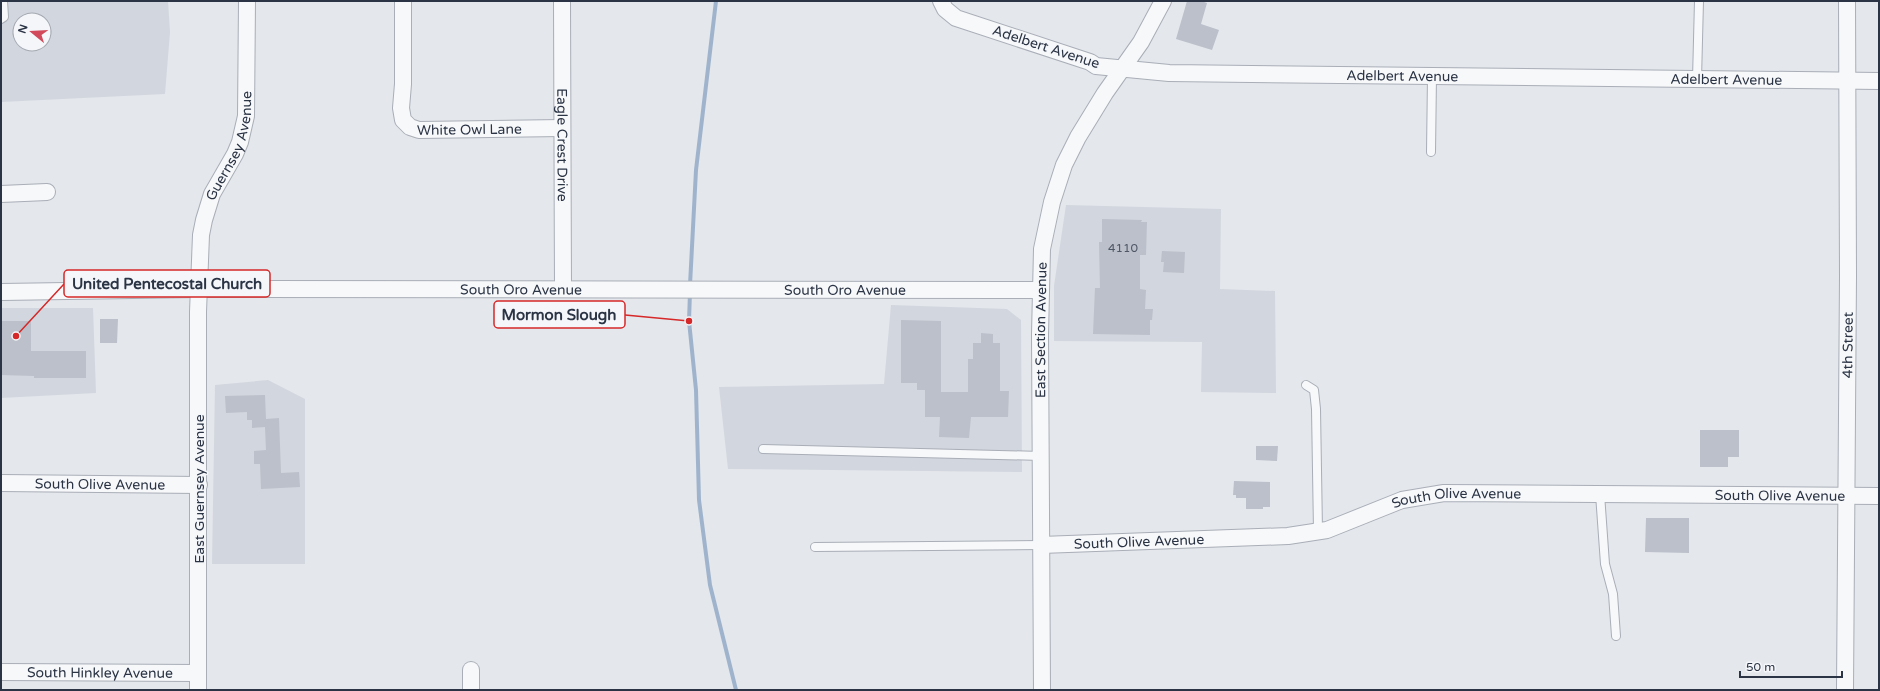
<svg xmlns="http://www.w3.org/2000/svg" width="1880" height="691" viewBox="0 0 1880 691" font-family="'Varela Round',sans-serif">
  <rect width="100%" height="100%" fill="#e4e7ec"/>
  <g fill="#d2d6de" fill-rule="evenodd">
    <path d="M1 1H168L170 32 165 94 1 102ZM20 20H44V44H20Z"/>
    <path d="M1066 205 1221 209 1220 289 1275 291 1276 393 1201 392 1202 342 1054 341V286Z"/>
    <path d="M891 305 1007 309 1021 320 1022 472 728 469 719 387 884 384Z"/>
    <path d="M1 308H93L96 393 1 398Z"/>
    <path d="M268 380 305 399V564H212L215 385Z"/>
  </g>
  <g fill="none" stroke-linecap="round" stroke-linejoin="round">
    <g stroke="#9fb4cc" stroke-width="4">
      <path d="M690 285 696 170 716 1"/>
      <path d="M690 292 689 321 696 390 699 500 710 585 736 690"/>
    </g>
  </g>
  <g fill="#bbc0ca">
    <path d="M1187 1H1201L1207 3 1201 24 1219 30 1212 50 1176 39Z"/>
    <path d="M1102 219 1142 220 1141 222H1147L1146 255H1140V289L1146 290 1145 309H1153L1152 320H1150V335L1093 334 1095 288H1100L1099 242H1102Z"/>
    <path d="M1162 251 1185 252 1184 273 1163 272 1164 262H1161Z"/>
    <path d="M100 319H118L117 343H100Z"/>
    <path d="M901 320 941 321V392H968V359H973V343H981V333L993 334V343H1000V391H1009L1008 417H971L969 438 939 437 940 417H925V390H917V383H901Z"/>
    <path d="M1 321H31V351H86V378H34V376L1 375Z"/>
    <path d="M265 395 266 419 279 418 281 473 299 472 300 487 261 489 260 464H254V451L266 450 265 427 252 428V420H247V412L226 413 225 396Z"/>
    <path d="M1700 430H1739V457H1728V467H1700Z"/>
    <path d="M1256 446H1278L1277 461 1256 460Z"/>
    <path d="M1234 481 1270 482V507H1263V509H1246V498H1236V495H1233Z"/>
    <path d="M1646 518H1689V553L1645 552Z"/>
  </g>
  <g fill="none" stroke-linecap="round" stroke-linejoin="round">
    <defs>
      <g id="service">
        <path d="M1 19 4 17 3 1"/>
        <path d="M1697 79 1699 1"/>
        <path d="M1431 152 1432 76"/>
        <path d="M1306 385 1314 390 1316 409 1318 531"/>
        <path d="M763 449 1041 456"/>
        <path d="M1600 494 1605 564 1613 594 1616 636"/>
        <path d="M815 547 1041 545"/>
      </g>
      <g id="minor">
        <path id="s1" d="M403 1V84L401 108 403 120 410 127 419 130 562 128"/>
        <path id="s2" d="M562 1 563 289"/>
        <path id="s3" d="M941 1 945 9 956 18 1090 62 1096 66 1169 73 1879 81"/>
        <path d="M1 194 47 192"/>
        <path id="s4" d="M1 292 198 289 1041 290"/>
        <path id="s5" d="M1 483 199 485"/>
        <path id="s6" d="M1041 545 1288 536 1327 530 1402 500 1444 493 1879 496"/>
        <path d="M471 670V690"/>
        <path id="s7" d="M1 672 198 673"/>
        <path id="s8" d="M198 690V312L201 235 204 220 212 194 235 154 240 142 246 116 247 1"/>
        <path id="s9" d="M1042 690 1040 335 1042 249 1052 202 1064 165 1078 137 1105 93 1141 42 1163 1"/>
        <path id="s10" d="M1845 690 1848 276 1847 1"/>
      </g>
    </defs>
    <use href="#service" stroke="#a9aeb7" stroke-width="10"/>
    <use href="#minor" stroke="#a9aeb7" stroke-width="18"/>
    <use href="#service" stroke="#f7f8fa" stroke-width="8"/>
    <use href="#minor" stroke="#f7f8fa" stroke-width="16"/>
  </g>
  <g text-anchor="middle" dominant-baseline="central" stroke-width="3" stroke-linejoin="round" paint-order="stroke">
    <g font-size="12" fill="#4f5766">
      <text x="1123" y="248">4110</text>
    </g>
    <g font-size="14" fill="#2b3445" stroke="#f4f6f9">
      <text transform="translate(1046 47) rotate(18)">Adelbert Avenue</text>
      <text stroke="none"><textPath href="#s3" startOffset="478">Adelbert Avenue</textPath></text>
      <text stroke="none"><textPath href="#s3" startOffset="802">Adelbert Avenue</textPath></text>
      <text stroke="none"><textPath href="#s1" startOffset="189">White Owl Lane</textPath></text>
      <text stroke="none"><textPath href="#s8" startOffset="550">Guernsey Avenue</textPath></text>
      <text stroke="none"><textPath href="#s2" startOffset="144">Eagle Crest Drive</textPath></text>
      <text stroke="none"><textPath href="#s4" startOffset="520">South Oro Avenue</textPath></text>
      <text stroke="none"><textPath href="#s4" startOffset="844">South Oro Avenue</textPath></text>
      <text stroke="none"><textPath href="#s9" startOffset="360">East Section Avenue</textPath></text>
      <text stroke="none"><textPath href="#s10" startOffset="345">4th Street</textPath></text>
      <text stroke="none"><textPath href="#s5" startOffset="99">South Olive Avenue</textPath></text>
      <text transform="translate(199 489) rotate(-90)">East Guernsey Avenue</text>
      <text stroke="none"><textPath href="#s6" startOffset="746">South Olive Avenue</textPath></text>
      <text stroke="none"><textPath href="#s6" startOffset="422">South Olive Avenue</textPath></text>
      <text stroke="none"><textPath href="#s6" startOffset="98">South Olive Avenue</textPath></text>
      <text stroke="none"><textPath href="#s7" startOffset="99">South Hinkley Avenue</textPath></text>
    </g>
  </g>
  <path fill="none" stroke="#d62828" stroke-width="1.5" d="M16 336L64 284M689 321L625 315"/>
  <g fill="#d62828" stroke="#f4f6f9" stroke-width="1.5">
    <circle cx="16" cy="336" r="4"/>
    <circle cx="689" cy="321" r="4"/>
  </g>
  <g fill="#f4f6f9" stroke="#d62828" stroke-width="1.5">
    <rect x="64" y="270" width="206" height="27" rx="4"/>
    <rect x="494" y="301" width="131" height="27" rx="4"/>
  </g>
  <g font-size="15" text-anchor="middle" font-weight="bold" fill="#2b3445">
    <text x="167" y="289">United Pentecostal Church</text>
    <text x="559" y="320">Mormon Slough</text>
  </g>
  <rect width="1880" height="691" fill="none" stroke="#2b3445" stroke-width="4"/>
  <g transform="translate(32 32) rotate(288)"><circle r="19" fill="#f4f6f9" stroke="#a4a8b1"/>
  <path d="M0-3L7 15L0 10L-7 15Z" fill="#d1495b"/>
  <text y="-6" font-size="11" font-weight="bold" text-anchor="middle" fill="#2b3445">N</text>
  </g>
  <path d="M1740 671v6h102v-6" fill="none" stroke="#2b3445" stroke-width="2"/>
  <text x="1746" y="671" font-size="12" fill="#2b3445" stroke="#f4f6f9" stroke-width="3" paint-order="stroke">50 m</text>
</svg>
